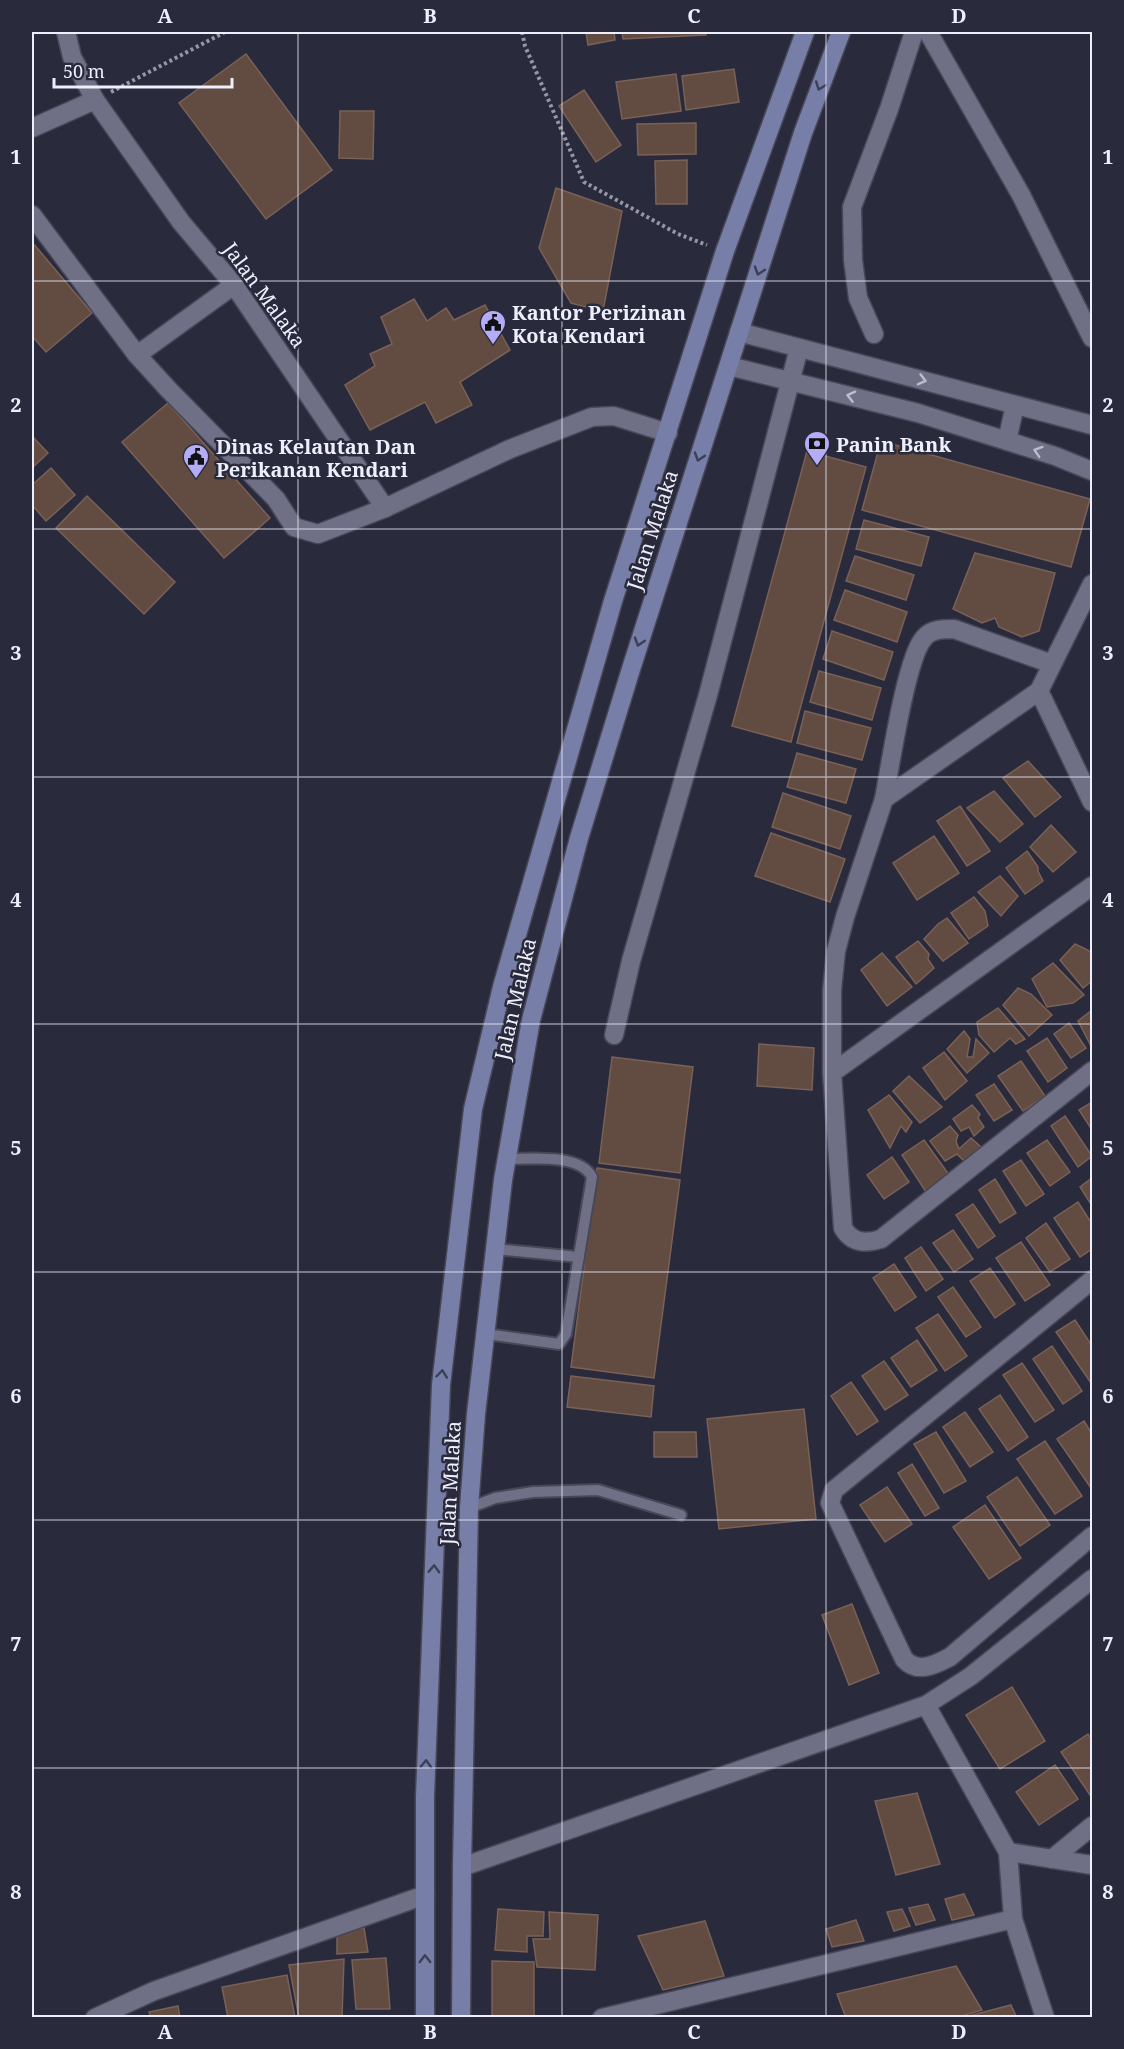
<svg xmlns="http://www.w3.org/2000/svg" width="1124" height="2049" viewBox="0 0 1124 2049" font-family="'Noto Serif',serif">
  <rect width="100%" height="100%" fill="#2a2a3d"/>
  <g fill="#624b41" stroke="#7a6157" stroke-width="1.5">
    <path d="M586 32H614L615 40 588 45Z"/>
    <path d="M622 32H706V35L623 39Z"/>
    <path d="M246 54 332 170 266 219 179 103Z"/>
    <path d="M734 69 739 102 686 110 682 76Z"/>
    <path d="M676 74 681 111 622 119 616 82Z"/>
    <path d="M584 90 621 145 596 162 559 106Z"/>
    <path d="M340 111H374L373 159 339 158Z"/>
    <path d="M696 123V154L638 155 637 124Z"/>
    <path d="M687 160V204H656L655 161Z"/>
    <path d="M556 188 622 211 603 311 571 303 539 248Z"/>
    <path d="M32 242 92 313 46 352 32 336Z"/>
    <path d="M414 299 427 321 446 308 454 320 485 305 510 350 460 382 472 405 436 423 425 402 370 430 345 385 375 366 370 354 392 344 381 317Z"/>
    <path d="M168 403 270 518 224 558 122 442Z"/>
    <path d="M32 436 48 453 32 468Z"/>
    <path d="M881 441 1090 499 1071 567 862 510Z"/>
    <path d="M807 451 866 467 791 742 732 726Z"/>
    <path d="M51 468 75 495 46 521 32 505V485Z"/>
    <path d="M87 496 175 582 144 614 56 528Z"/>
    <path d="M864 520 929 537 921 566 856 549Z"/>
    <path d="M975 553 1055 573 1039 631 1022 637 999 627 995 618 982 623 953 609Z"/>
    <path d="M855 556 914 575 906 600 846 581Z"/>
    <path d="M845 590 907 612 897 642 834 620Z"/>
    <path d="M832 631 893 652 884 680 823 659Z"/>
    <path d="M819 671 881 688 872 720 810 702Z"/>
    <path d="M805 711 871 728 862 760 797 743Z"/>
    <path d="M797 753 856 769 846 803 787 787Z"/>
    <path d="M1028 761 1061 797 1035 817 1003 778Z"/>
    <path d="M994 791 1023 824 1000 842 967 808Z"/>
    <path d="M783 793 851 816 840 849 772 827Z"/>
    <path d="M960 806 990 851 967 866 937 821Z"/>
    <path d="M1051 825 1076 852 1053 872 1030 847Z"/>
    <path d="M771 833 845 859 830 902 755 876Z"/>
    <path d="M934 836 959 873 917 900 893 863Z"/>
    <path d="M1027 851 1038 867V871L1043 881 1025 894 1006 868Z"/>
    <path d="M1000 876 1018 896 1001 916 978 892Z"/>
    <path d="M974 897 985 911 988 926 969 939 951 913Z"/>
    <path d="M947 918 968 943 943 961 924 939 938 924Z"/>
    <path d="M918 941 929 954 928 959 934 968 916 984 896 957Z"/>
    <path d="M1075 944 1088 950 1092 954V981L1083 988 1060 960Z"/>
    <path d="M882 953 912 987 887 1006 861 970Z"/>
    <path d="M1053 963 1084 995 1073 1003 1047 1007 1032 979Z"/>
    <path d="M1018 988 1031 994 1052 1015 1029 1036 1003 1005Z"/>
    <path d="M998 1008 1025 1039 1016 1044 1010 1038 994 1052 979 1035 977 1022Z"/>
    <path d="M1092 1010V1042L1090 1044 1078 1021Z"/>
    <path d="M1069 1023 1086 1048 1071 1058 1054 1034Z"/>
    <path d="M964 1031 970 1039 967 1057H973L976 1039 989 1053 967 1073 947 1049Z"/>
    <path d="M1047 1038 1067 1068 1048 1082 1027 1051Z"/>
    <path d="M759 1044 814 1048 812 1090 757 1086Z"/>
    <path d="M944 1052 967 1081 945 1100 923 1068Z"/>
    <path d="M612 1057 693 1067 680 1173 599 1163Z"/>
    <path d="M1021 1061 1045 1096 1023 1111 998 1076Z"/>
    <path d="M909 1076 942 1107 920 1123 893 1091Z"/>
    <path d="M994 1084 1012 1110 994 1121 976 1095Z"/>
    <path d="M889 1095 912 1122 906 1132 901 1126 890 1148 868 1110Z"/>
    <path d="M1092 1102V1130L1079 1110Z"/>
    <path d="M972 1105 980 1114 978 1118 984 1127 974 1136 969 1127 961 1131 953 1119Z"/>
    <path d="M1065 1116 1092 1156 1078 1167 1051 1126Z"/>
    <path d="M950 1126 958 1135 956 1141 959 1149 971 1138 981 1147 964 1161 957 1154 945 1161 930 1141Z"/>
    <path d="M924 1140 950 1176 926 1192 902 1155Z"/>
    <path d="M1047 1140 1070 1172 1050 1186 1027 1153Z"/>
    <path d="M892 1157 909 1182 884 1199 867 1175Z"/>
    <path d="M1021 1160 1044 1194 1026 1206 1003 1171Z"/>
    <path d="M597 1168 680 1180 654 1378 571 1367Z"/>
    <path d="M1092 1178V1206L1080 1187Z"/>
    <path d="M995 1179 1016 1213 1000 1223 979 1190Z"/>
    <path d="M1078 1202 1092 1224V1249L1080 1257 1054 1218Z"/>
    <path d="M973 1204 995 1236 978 1248 956 1215Z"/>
    <path d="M1046 1223 1070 1259 1050 1272 1026 1238Z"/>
    <path d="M953 1230 973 1259 954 1272 933 1243Z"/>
    <path d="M1021 1242 1050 1285 1025 1301 996 1258Z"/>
    <path d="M921 1247 943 1279 926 1291 905 1258Z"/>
    <path d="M894 1264 916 1297 895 1311 873 1278Z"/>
    <path d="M990 1268 1015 1304 995 1318 970 1281Z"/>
    <path d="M953 1287 981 1327 966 1337 938 1297Z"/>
    <path d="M938 1314 967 1356 945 1371 916 1328Z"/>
    <path d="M1075 1320 1092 1346V1382L1091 1383 1056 1332Z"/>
    <path d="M917 1340 937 1370 911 1387 891 1358Z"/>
    <path d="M1052 1346 1082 1391 1063 1404 1033 1359Z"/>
    <path d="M884 1361 908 1395 885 1410 862 1376Z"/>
    <path d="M1022 1363 1054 1410 1035 1422 1003 1375Z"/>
    <path d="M571 1376 654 1386 651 1417 567 1407Z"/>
    <path d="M851 1382 878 1421 857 1435 831 1396Z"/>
    <path d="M1000 1395 1028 1437 1008 1451 979 1409Z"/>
    <path d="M804 1409 816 1519 719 1529 707 1419Z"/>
    <path d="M965 1412 993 1452 970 1467 943 1427Z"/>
    <path d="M1084 1421 1092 1434V1487L1091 1488 1057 1439Z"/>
    <path d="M654 1432H696L697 1457H654Z"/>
    <path d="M936 1432 966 1481 944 1493 914 1444Z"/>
    <path d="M1045 1441 1082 1496 1055 1514 1017 1459Z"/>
    <path d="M912 1464 939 1508 925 1516 898 1473Z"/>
    <path d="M1017 1477 1050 1525 1020 1546 987 1497Z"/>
    <path d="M887 1487 912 1524 885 1542 860 1505Z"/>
    <path d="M985 1505 1021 1558 989 1579 953 1527Z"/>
    <path d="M852 1604 879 1673 849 1685 822 1615Z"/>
    <path d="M1012 1687 1045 1741 1000 1769 966 1715Z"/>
    <path d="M1088 1734 1092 1741V1798L1061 1752Z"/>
    <path d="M1055 1765 1078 1799 1039 1825 1016 1792Z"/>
    <path d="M917 1793 940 1864 896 1875 875 1801Z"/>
    <path d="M964 1894 974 1915 952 1920 945 1899Z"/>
    <path d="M928 1904 935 1920 916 1925 909 1908Z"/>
    <path d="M498 1909 544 1912 543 1936H527V1952L495 1950Z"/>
    <path d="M902 1909 910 1926 894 1931 887 1912Z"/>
    <path d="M549 1912 598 1915 595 1970 537 1967 533 1939H550Z"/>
    <path d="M856 1920 864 1941 832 1947 826 1929Z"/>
    <path d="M705 1921 724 1976 663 1990 638 1936Z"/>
    <path d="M337 1928H364L368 1952 337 1954Z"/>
    <path d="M386 1958 390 2009H356L352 1960Z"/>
    <path d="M344 1959 342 2018H299L289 1965Z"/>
    <path d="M492 1961 534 1962V2018H492Z"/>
    <path d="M956 1966 982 2010 955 2018H846L837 1994Z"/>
    <path d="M287 1975 295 2018H228L222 1987Z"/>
    <path d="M1011 2005 1017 2018H961Z"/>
    <path d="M178 2006 180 2018H151L149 2012Z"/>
  </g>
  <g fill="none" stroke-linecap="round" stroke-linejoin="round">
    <defs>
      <g id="lane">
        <path d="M495 1249 579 1257"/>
        <path d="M486 1334 559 1344 566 1334 592 1177C579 1153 530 1159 506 1159"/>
        <path d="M469 1508 495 1498 533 1492 598 1490 681 1515"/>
      </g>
      <g id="street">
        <path d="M66 32 72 57 95 100 181 222 234 285 385 508 510 449 592 417 614 416 668 433"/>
        <path d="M928 32 1021 195 1092 338"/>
        <path d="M32 128 95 100"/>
        <path d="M32 215 137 355"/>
        <path d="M234 285 137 355 168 389 276 499 294 527 318 534 385 508"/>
        <path d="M739 332 1092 425"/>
        <path d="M874 334 858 298 853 260 852 207 889 109 914 32"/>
        <path d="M729 366 918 413 1055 456 1092 471"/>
        <path d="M1007 441 1015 405"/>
        <path d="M1092 584 1039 691 1092 802"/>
        <path d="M884 799C890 768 906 657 924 638 931 629 943 629 954 629L1052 664"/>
        <path d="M1092 886 832 1073 843 1228C852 1243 865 1244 881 1239L1092 1071"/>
        <path d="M614 1035 631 961 708 695 799 348"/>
        <path d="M832 1073V990L836 951 845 917 884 799 1039 691"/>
        <path d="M1092 1280 834 1490 830 1503 904 1659C917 1674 935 1665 950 1657L1092 1536"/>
        <path d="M926 1705 1008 1852 1013 1919 1045 2018"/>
        <path d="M1008 1852 1092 1865"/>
        <path d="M1052 1859 1092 1826"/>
        <path d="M462 1867 926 1705 971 1676 1092 1579"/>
        <path d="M95 2018 154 1991 425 1895"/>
        <path d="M602 2018 1013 1919"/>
      </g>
      <g id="secondary">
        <path d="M425 2018V1796L441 1385 473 1109 502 987 613 601 725 251 805 32"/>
        <path d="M461 2018 462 1867 469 1508 476 1414 503 1180 531 1020 579 838 631 669 803 133 841 32"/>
      </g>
    </defs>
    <use href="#lane" stroke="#484758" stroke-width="14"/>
    <use href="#street" stroke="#484758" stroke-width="21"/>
    <use href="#secondary" stroke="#484758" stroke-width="21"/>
    <g stroke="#9596a6" stroke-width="4" stroke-dasharray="3 3" stroke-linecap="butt">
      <path d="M522 32 525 46 584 182 678 234 707 245"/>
      <path d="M111 92 225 32"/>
    </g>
    <use href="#lane" stroke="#6f6f86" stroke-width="10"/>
    <use href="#street" stroke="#6f6f86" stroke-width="18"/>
    <use href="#secondary" stroke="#777fa8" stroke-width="18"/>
  </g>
  <defs><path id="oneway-chevron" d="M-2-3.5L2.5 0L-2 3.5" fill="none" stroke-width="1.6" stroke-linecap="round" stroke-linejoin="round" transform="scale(1.5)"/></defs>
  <g stroke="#3d3f58">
    <use href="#oneway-chevron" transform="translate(820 86) rotate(110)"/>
    <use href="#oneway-chevron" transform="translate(759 271) rotate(108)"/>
    <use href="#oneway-chevron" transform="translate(699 457) rotate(108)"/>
    <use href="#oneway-chevron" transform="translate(639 642) rotate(108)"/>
    <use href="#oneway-chevron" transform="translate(442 1374) rotate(-84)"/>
    <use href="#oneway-chevron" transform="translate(434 1569) rotate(-88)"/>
    <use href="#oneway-chevron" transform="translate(426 1764) rotate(-88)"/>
    <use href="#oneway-chevron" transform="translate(425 1959) rotate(-90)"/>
  </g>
  <g stroke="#bbbccd">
    <use href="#oneway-chevron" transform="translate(922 380) rotate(15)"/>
    <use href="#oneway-chevron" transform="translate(851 396) rotate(-166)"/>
    <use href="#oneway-chevron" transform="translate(1038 451) rotate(-162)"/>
  </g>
  <path fill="none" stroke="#eeeffc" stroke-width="1.5" stroke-opacity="0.55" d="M298 32V2018M562 32V2018M826 32V2018M32 281H1092M32 529H1092M32 777H1092M32 1024H1092M32 1272H1092M32 1520H1092M32 1768H1092"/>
  <defs>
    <symbol id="civic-pin" viewBox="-11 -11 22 30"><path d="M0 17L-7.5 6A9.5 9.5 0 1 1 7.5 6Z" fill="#b5acf8" stroke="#2a2a3d"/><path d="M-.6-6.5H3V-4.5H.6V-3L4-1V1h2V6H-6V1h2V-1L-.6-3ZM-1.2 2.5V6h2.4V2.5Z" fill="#111"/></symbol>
    <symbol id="bank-pin" viewBox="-11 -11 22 30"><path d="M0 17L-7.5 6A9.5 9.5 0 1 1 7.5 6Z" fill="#b5acf8" stroke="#2a2a3d"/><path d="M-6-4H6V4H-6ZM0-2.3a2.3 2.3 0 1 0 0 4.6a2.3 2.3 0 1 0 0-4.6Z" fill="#111"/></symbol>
  </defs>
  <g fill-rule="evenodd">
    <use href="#civic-pin" x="478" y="308" width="30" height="40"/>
    <use href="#bank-pin" x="802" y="429" width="30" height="40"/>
    <use href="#civic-pin" x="181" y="442" width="30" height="40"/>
  </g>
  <g text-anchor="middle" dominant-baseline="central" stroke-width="5" stroke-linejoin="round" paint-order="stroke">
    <g font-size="20" fill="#eeeffc" stroke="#2a2a3d">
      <text transform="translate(265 295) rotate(54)">Jalan Malaka</text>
      <text transform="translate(652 530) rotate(-72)">Jalan Malaka</text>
      <text transform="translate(515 999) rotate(-77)">Jalan Malaka</text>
      <text transform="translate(450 1483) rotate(-87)">Jalan Malaka</text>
    </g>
    <g font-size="20" font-weight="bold" fill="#eeeffc" stroke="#2a2a3d" text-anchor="start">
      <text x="512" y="312">Kantor Perizinan<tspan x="512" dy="23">Kota Kendari</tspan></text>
      <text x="836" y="444">Panin Bank</text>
      <text x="216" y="446">Dinas Kelautan Dan<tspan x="216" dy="23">Perikanan Kendari</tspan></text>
    </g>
  </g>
  <rect width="1124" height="2049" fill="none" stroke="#2a2a3d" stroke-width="66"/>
  <path d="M54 78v9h178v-9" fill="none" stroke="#eeeffc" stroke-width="3"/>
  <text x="63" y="78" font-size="18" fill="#eeeffc" stroke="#2a2a3d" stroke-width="4.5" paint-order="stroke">50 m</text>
  <rect x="33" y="33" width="1058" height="1983" fill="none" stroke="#eeeffc" stroke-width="2"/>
  <g font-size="20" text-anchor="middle" font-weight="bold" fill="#eeeffc">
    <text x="165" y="23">A</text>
    <text x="430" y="23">B</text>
    <text x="694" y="23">C</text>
    <text x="959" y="23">D</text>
    <text x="16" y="164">1</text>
    <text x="1108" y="164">1</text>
    <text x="16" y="412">2</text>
    <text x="1108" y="412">2</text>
    <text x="16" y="660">3</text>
    <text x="1108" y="660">3</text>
    <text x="16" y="907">4</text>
    <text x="1108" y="907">4</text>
    <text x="16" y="1155">5</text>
    <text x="1108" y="1155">5</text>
    <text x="16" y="1403">6</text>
    <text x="1108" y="1403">6</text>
    <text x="16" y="1651">7</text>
    <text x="1108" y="1651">7</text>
    <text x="16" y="1899">8</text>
    <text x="1108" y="1899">8</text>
    <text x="165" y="2039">A</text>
    <text x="430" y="2039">B</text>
    <text x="694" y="2039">C</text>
    <text x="959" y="2039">D</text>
  </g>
</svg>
